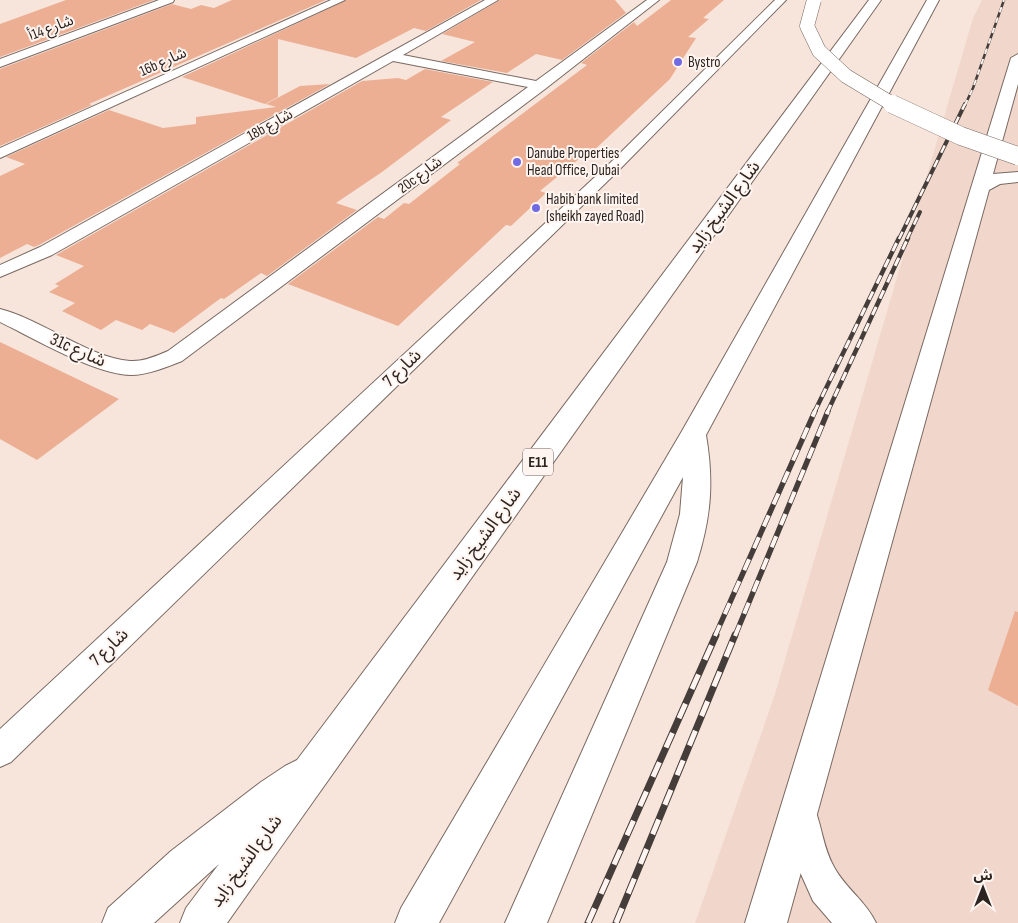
<svg xmlns="http://www.w3.org/2000/svg" width="1018" height="923" viewBox="0 0 1018 923" font-family="'Sofia Sans Condensed','Noto Sans Arabic',sans-serif">
  <rect width="100%" height="100%" fill="#f7e5dc"/>
  <path fill="#f1d7cb" d="M982 0H1018V923H695L774 697 973 18Z"/>
  <g fill="#ecaf94">
    <path d="M66 0H154L0 57V24Z"/>
    <path d="M232 0H326L89 104 92 105 0 146V69L172 4 191 9 201 5 214 8Z"/>
    <path d="M347 0H481L426 31 414 28 356 58 278 39V97L265 104 182 77Z"/>
    <path d="M500 0H615L626 13 562 60 536 54 507 73 441 61 475 42 442 34Z"/>
    <path d="M671 0H724L703 18 709 19 688 37 696 38 670 79 589 155 585 154 540 191 546 193 511 226 506 225 398 326 288 284 378 217 384 219 404 203 409 204 460 164 457 163 587 65 581 63 634 22 637 26Z"/>
    <path d="M425 69 493 82 441 117 451 120 382 172 336 203 357 210 267 276 261 273 224 299 221 298 174 333 150 324 142 330 116 320 101 330 62 311 75 303 49 292 59 286 55 284 84 266 56 255 362 81 398 78 406 80Z"/>
    <path d="M330 84 39 245 34 247 27 244 0 258V176L25 164 6 157 109 110 163 128 196 124V117L276 107 266 104 300 86Z"/>
    <path d="M0 342 119 399 37 460 0 439Z"/>
    <path d="M1015 611 1018 612V706L988 690Z"/>
  </g>
  <g fill="none" stroke-linecap="round" stroke-linejoin="round">
    <defs>
      <g id="street">
        <path d="M159 0H174L173 2 0 67V59Z"/>
        <path d="M331 0H345L0 158V148Z"/>
        <path d="M485 0H498L403 55 536 81 647 0H659L545 89 182 361C167 367 147 375 131 375 94 374 35 339 0 322V309C41 319 89 358 130 361 142 362 157 356 168 351L528 87 393 61 52 255 0 277V265L40 247Z"/>
        <path d="M775 0H786L620 169 11 762 0 767V729L610 163Z"/>
        <path d="M802 802 814 807C822 826 823 848 834 867 845 888 866 901 876 923H832L813 901 796 863 785 819 790 807Z"/>
      </g>
      <path id="secondary" d="M1018 54V84L993 174 1018 172V182L1000 184 989 190 787 923H745L1011 58Z"/>
      <g id="highway">
        <path d="M869 0H881L227 923H180L186 908 219 864 154 923H102L108 908 171 851 261 782 285 766 297 760Z"/>
        <path d="M927 0H939L706 435C714 482 711 517 697 562L547 923H505L667 562 680 514 683 477 439 923H395L401 908 682 431Z"/>
      </g>
    </defs>
    <use href="#street" stroke="#796962" stroke-width="2"/>
    <use href="#secondary" stroke="#796962" stroke-width="2"/>
    <use href="#highway" stroke="#796962" stroke-width="2"/>
    <use href="#street" fill="#fff" fill-rule="evenodd"/>
    <use href="#secondary" fill="#fff" fill-rule="evenodd"/>
    <use href="#highway" fill="#fff" fill-rule="evenodd"/>
    <defs>
      <path id="rail-far4" d="M965 105 973 88 1004 0"/>
      <g id="rail-far3">
        <path d="M899 239 965 104"/>
        <path d="M907 239 920 212"/>
      </g>
      <g id="rail-far2">
        <path d="M814 413 899 238"/>
        <path d="M827 413 908 238"/>
      </g>
      <g id="rail-far1">
        <path d="M715 636 815 411"/>
        <path d="M735 636 828 411"/>
      </g>
      <g id="rail">
        <path d="M588 923 716 635"/>
        <path d="M616 923 735 635"/>
      </g>
    </defs>
    <use href="#rail-far4" stroke="#453d39" stroke-width="2.5"/>
    <use href="#rail-far3" stroke="#453d39" stroke-width="4"/>
    <use href="#rail-far2" stroke="#453d39" stroke-width="4.5"/>
    <use href="#rail-far1" stroke="#453d39" stroke-width="5.5"/>
    <use href="#rail" stroke="#453d39" stroke-width="7"/>
    <use href="#rail-far4" stroke="#fff4ef" stroke-width="2" stroke-dasharray="5.5" stroke-linecap="butt"/>
    <use href="#rail-far3" stroke="#fff4ef" stroke-width="2.5" stroke-dasharray="8" stroke-linecap="butt"/>
    <use href="#rail-far2" stroke="#fff4ef" stroke-width="3" stroke-dasharray="9" stroke-linecap="butt"/>
    <use href="#rail-far1" stroke="#fff4ef" stroke-width="4" stroke-dasharray="12" stroke-linecap="butt"/>
    <use href="#rail" stroke="#fff4ef" stroke-width="5" stroke-dasharray="16" stroke-linecap="butt"/>
    <defs>
      <path id="highway-bridge-far1" d="M814 0 807 26 819 51 846 76 894 105"/>
      <path id="highway-bridge" d="M892 104 961 136 1018 156"/>
    </defs>
    <use href="#highway-bridge-far1" stroke="#796962" stroke-width="15" stroke-linecap="butt"/>
    <use href="#highway-bridge" stroke="#796962" stroke-width="19" stroke-linecap="butt"/>
    <use href="#highway-bridge-far1" stroke="#fff" stroke-width="14"/>
    <use href="#highway-bridge" stroke="#fff" stroke-width="18"/>
  </g>
  <g fill="#706ae5" stroke="#fff4ef" stroke-width="2">
    <circle cx="678" cy="62" r="5"/>
    <circle cx="517" cy="162" r="5"/>
    <circle cx="536" cy="208" r="5"/>
  </g>
  <g text-anchor="middle" dominant-baseline="central" stroke-width="4" stroke-linejoin="round" paint-order="stroke">
    <g font-size="15" fill="#2b2421" stroke="#fff4ef">
      <text transform="translate(51 28) rotate(-21)">شارع 14أ</text>
      <text transform="translate(163 62) rotate(-24)">16b شارع</text>
      <text transform="translate(270 125) rotate(-29)">18b شارع</text>
      <text transform="translate(420 175) rotate(-37)">20c شارع</text>
    </g>
    <g font-size="15" fill="#2b2421" stroke="#fff4ef" text-anchor="start">
      <text x="688" y="62">Bystro</text>
      <text x="527" y="153">Danube Properties<tspan x="527" dy="17">Head Office, Dubai</tspan></text>
      <text x="546" y="199">Habib bank limited<tspan x="546" dy="17">(sheikh zayed Road)</tspan></text>
    </g>
    <rect fill="#fff4ef" stroke="#6b625f" stroke-width="1" x="523" y="448.5" width="30" height="27" rx="4"/>
    <g font-size="16" font-weight="bold" fill="#2b2421">
      <text x="538" y="462">E11</text>
    </g>
    <g font-size="18" fill="#2b2421" stroke="#fff4ef">
      <text transform="translate(724 207) rotate(-54)">شارع الشيخ زايد</text>
      <text transform="translate(78 350) rotate(24)">31c شارع</text>
      <text transform="translate(402 368) rotate(-44)">شارع 7</text>
      <text transform="translate(485 534) rotate(-54)">شارع الشيخ زايد</text>
      <text transform="translate(109 647) rotate(-44)">شارع 7</text>
      <text transform="translate(246 861) rotate(-54)">شارع الشيخ زايد</text>
    </g>
  </g>
  <g transform="translate(983 888)" stroke="#fff4ef" stroke-width="4" paint-order="stroke">
  <path d="M0-4L9 19L0 12L-9 19Z" fill="#2b2421"/>
  <text y="-8" font-size="14" font-weight="bold" text-anchor="middle" fill="#2b2421">ش</text>
  </g>
</svg>
